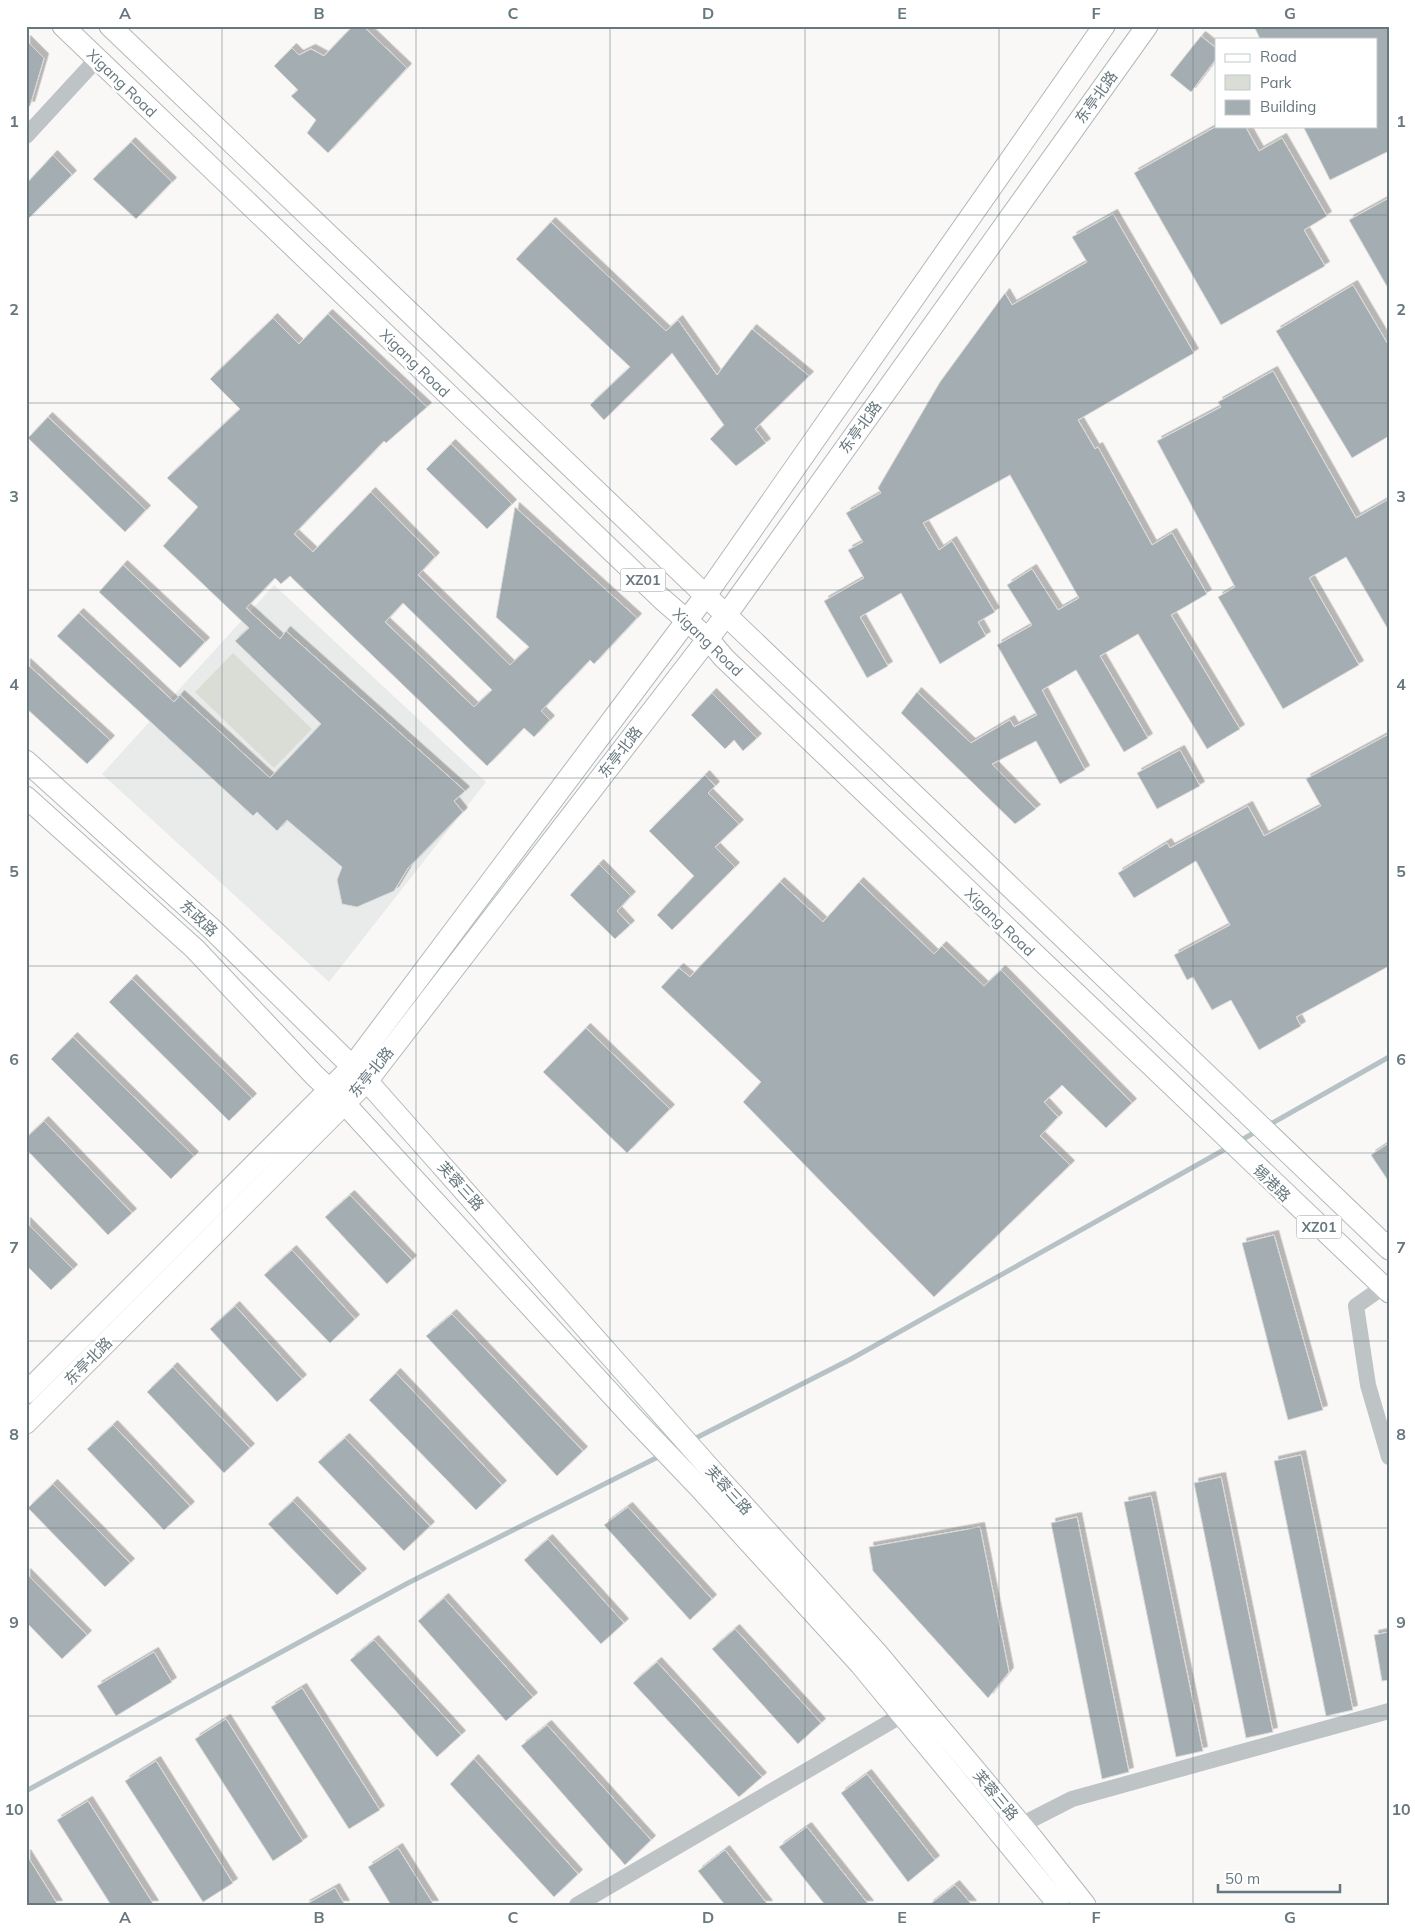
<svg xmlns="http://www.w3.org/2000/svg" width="1415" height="1931" viewBox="0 0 1415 1931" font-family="Mulish,'Noto Sans SC',sans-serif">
  <defs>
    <filter id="shadow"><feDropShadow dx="4.5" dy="-4.5" stdDeviation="0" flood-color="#0004"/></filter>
  </defs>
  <rect width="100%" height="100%" fill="#f9f8f7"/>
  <path fill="#e9eaea" d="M274 585 486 782 329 982 102 774Z"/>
  <path fill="#d9ddd6" d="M233 653 312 729 274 768 195 692Z"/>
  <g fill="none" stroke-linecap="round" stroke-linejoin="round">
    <g stroke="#b6c2c5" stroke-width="5">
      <path d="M1267 1126 1389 1057"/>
      <path d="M1238 1142 1257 1131"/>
      <path d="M692 1440 851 1359 1229 1147"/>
      <path d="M26 1791 408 1583 662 1455"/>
    </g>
  </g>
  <g fill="#a4adb1" stroke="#dadad9" fill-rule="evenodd" filter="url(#shadow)">
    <path d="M353 26H363L407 68 328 153 307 133 316 120 291 96 298 90 274 66 292 48 299 55 311 49 324 56Z"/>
    <path d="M1254 26H1389V151L1330 180 1303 126H1376V39H1260Z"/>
    <path d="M1201 36 1216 48V59L1191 92 1170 75Z"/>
    <path d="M26 40 44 58 30 106 26 105Z"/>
    <path d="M1217 126H1245L1259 151 1282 138 1327 216 1304 230 1325 266 1221 325 1134 173Z"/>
    <path d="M131 142 172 182 136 219 93 179Z"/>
    <path d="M53 155 72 175 26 221V184Z"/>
    <path d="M1389 198V290L1349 220Z"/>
    <path d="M1113 214 1194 353 1078 420 1095 449 1098 447 1152 545 1172 533 1207 594 1171 615 1240 729 1207 749 1138 634 1100 656 1148 738 1124 752 1076 670 1042 690 1085 770 1060 784 1036 741 992 764 1036 809 1015 824 901 713 917 692 971 743 1010 720 1014 727 1037 715 997 645 1032 625 1007 585 1032 569 1058 610 1079 598 1010 475 923 523 939 550 952 541 995 612 978 622 986 636 940 664 901 593 860 617 888 666 867 678 824 601 864 578 848 550 863 542 846 513 881 493 878 488 940 382 1005 293 1012 305 1087 262 1072 237Z"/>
    <path d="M551 222 666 331 678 320 717 375 752 329 809 376 755 429 766 443 736 466 710 439 724 425 672 353 604 420 590 405 630 367 516 259Z"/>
    <path d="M1353 285 1389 346V436L1352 458 1276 331Z"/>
    <path d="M328 314 427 407 386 443 384 441 294 534 313 552 371 492 435 557 418 575 510 665 529 647 496 617 515 507 637 618 594 664 590 660 541 711 550 720 534 737 524 728 487 766 290 576 281 584 275 578 246 608 280 639 286 631 465 791 454 801 463 812 408 868 394 891 357 907 342 904 337 880 342 867 287 820 277 831 257 812 253 816 57 636 79 613 174 702 180 695 270 778 321 724 235 641 249 628 163 546 198 507 167 478 240 409 210 379 273 318 299 344ZM403 603 492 690 474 707 385 622Z"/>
    <path d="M1273 371 1356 518 1389 499V631L1346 557 1309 578 1359 665 1283 709 1218 597 1235 587 1157 441 1221 407 1218 402Z"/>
    <path d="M48 417 146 510 125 532 28 438Z"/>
    <path d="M451 444 512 504 487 529 426 469Z"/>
    <path d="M123 565 205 642 180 668 99 592Z"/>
    <path d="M26 663 110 740 87 764 26 708Z"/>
    <path d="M712 693 757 738 743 751 734 740 725 749 691 715Z"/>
    <path d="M1389 734V966L1296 1017 1301 1026 1259 1050 1231 1000 1212 1010 1193 977 1187 980 1174 955 1230 925 1196 861 1134 898 1118 873 1167 843 1170 848 1248 806 1264 836 1321 806 1306 779Z"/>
    <path d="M1180 750 1200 786 1157 809 1137 773Z"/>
    <path d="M705 775 715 786 708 793 739 824 715 847 735 867 672 930 657 915 694 876 649 831Z"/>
    <path d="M599 864 631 896 617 911 630 925 615 939 570 895Z"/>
    <path d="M780 882 823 922 859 882 934 954 942 946 984 986 1001 970 1132 1103 1106 1128 1062 1085 1044 1102 1058 1117 1040 1136 1070 1165 934 1297 743 1102 761 1082 661 987 679 968 690 977Z"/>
    <path d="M132 979 252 1098 229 1121 109 1002Z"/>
    <path d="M586 1028 670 1109 627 1153 543 1072Z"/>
    <path d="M73 1037 194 1156 171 1179 51 1059Z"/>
    <path d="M44 1121 132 1213 108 1235 26 1149V1138Z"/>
    <path d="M1389 1143V1182L1371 1155Z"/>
    <path d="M350 1195 412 1260 387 1284 325 1217Z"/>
    <path d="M26 1222 73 1269 51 1290 26 1265Z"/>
    <path d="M1274 1235 1323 1410 1288 1420 1242 1243Z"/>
    <path d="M292 1250 355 1319 330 1343 264 1275Z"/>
    <path d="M235 1306 302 1379 277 1402 210 1329Z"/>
    <path d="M452 1314 583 1451 557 1476 426 1336Z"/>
    <path d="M173 1367 250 1448 224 1473 147 1392Z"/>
    <path d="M396 1373 502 1485 476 1510 369 1400Z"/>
    <path d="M113 1425 190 1506 164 1530 87 1449Z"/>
    <path d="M345 1438 430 1526 404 1551 318 1462Z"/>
    <path d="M1301 1455 1353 1710 1326 1716 1274 1461Z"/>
    <path d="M1221 1477 1273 1732 1246 1738 1194 1483Z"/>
    <path d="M53 1484 130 1563 105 1587 28 1508Z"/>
    <path d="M1151 1496 1203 1751 1176 1757 1124 1502Z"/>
    <path d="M293 1501 362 1573 337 1595 268 1524Z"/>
    <path d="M628 1507 712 1599 690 1620 604 1525Z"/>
    <path d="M1077 1517 1129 1772 1102 1779 1051 1523Z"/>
    <path d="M980 1527 1009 1672 988 1698 873 1571 869 1547Z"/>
    <path d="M548 1539 624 1623 601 1644 524 1560Z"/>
    <path d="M26 1573 87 1635 62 1659 26 1622Z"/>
    <path d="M444 1598 533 1697 506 1721 418 1621Z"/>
    <path d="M735 1629 821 1723 798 1744 712 1649Z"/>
    <path d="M1389 1632V1680L1382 1681 1374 1635Z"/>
    <path d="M374 1640 461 1735 437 1757 350 1660Z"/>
    <path d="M154 1652 172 1682 116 1716 97 1686Z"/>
    <path d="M657 1662 762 1777 739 1797 633 1683Z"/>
    <path d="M302 1688 380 1810 349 1829 271 1707Z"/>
    <path d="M226 1719 303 1841 273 1861 195 1739Z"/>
    <path d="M547 1725 651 1840 625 1865 521 1746Z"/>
    <path d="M474 1759 578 1874 554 1897 450 1784Z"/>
    <path d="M156 1761 233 1883 203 1902 125 1781Z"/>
    <path d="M867 1774 935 1860 908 1882 841 1793Z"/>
    <path d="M88 1801 154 1905H111L57 1820Z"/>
    <path d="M807 1827 869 1905H825L779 1847Z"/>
    <path d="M398 1848 434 1905H391L368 1867Z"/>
    <path d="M725 1850 768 1905H725L698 1871Z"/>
    <path d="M26 1854 58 1905H26Z"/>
    <path d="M955 1885 972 1905H929Z"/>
    <path d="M335 1888 345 1905H305Z"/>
  </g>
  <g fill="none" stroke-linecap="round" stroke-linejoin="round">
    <defs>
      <g id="major">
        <path d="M63 26 662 599 708 639 724 658 1389 1292"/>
        <path d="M110 26 1389 1249"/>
        <path d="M26 761 213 930 367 1081 714 1473 876 1652 1032 1838 1085 1905"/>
        <path d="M26 797 195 949 315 1076 344 1103 634 1419 699 1487 861 1665 1059 1905"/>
        <path d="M26 1393 352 1067 706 595 1104 26"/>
        <path d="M26 1423 367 1081 727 614 1147 26"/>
      </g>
    </defs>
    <use href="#major" stroke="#b2b8ba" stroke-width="23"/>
    <g stroke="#bec3c6" stroke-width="16">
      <path d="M26 136 97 59"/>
      <path d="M1383 1287 1356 1306 1368 1385 1389 1457"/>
      <path d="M1021 1825 1072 1799 1389 1711"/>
      <path d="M577 1905 902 1715"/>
    </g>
    <use href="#major" stroke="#fff" stroke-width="21"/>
  </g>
  <path fill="none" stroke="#66777e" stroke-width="1" stroke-opacity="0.55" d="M222 26V1905M416 26V1905M610 26V1905M805 26V1905M999 26V1905M1193 26V1905M26 215H1389M26 403H1389M26 590H1389M26 778H1389M26 966H1389M26 1153H1389M26 1341H1389M26 1528H1389M26 1716H1389"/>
  <g text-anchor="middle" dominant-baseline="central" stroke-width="5" stroke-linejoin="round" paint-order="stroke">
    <g fill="#fff" stroke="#94a0a5" stroke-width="1">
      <rect x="620.5" y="568.5" width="45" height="23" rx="4"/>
      <rect x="1296.5" y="1215.5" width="45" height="23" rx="4"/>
    </g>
    <g font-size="14" font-weight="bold" fill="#66777e">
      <text x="643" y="580">XZ01</text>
      <text x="1319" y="1227">XZ01</text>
    </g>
    <g font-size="15" fill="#66777e" stroke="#fff">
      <text transform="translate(122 83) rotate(44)">Xigang Road</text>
      <text transform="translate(1096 97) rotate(-54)">东亭北路</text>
      <text transform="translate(415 363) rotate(44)">Xigang Road</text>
      <text transform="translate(860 427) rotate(-54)">东亭北路</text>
      <text transform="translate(708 642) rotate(44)">Xigang Road</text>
      <text transform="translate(620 752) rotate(-52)">东亭北路</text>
      <text transform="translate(199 918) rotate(43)">东政路</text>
      <text transform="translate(1000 922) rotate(44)">Xigang Road</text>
      <text transform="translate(371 1072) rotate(-50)">东亭北路</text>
      <text transform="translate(1272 1183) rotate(44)">锡港路</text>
      <text transform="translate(461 1186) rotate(48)">芙蓉三路</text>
      <text transform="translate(88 1361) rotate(-45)">东亭北路</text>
      <text transform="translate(729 1490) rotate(48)">芙蓉三路</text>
      <text transform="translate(996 1795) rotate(50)">芙蓉三路</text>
    </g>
  </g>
  <rect width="1415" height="1931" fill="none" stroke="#ffffff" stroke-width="55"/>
  <rect x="1215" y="38" width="162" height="90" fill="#ffffff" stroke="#c2c9cb"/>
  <rect x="1225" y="54" width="25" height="8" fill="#ffffff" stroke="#c2c9cb"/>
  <text x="1260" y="62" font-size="15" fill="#66777e">Road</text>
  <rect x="1225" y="75" width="25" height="15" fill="#d9ddd6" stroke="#c2c9cb"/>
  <text x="1260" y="88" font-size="15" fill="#66777e">Park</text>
  <rect x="1225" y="100" width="25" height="15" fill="#a4adb1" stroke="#c2c9cb"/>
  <text x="1260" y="112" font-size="15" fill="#66777e">Building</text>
  <path d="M1218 1884v8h122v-8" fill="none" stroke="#66777e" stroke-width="2.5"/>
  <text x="1225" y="1884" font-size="15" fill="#66777e" stroke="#ffffff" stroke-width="4" paint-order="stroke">50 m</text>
  <rect x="28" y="28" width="1360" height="1876" fill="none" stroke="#66777e" stroke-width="2"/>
  <g font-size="16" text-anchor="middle" font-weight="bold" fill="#66777e">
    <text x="125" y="19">A</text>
    <text x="319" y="19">B</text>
    <text x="513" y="19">C</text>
    <text x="708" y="19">D</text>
    <text x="902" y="19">E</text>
    <text x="1096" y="19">F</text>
    <text x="1290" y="19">G</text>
    <text x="14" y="127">1</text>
    <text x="1401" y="127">1</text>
    <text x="14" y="315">2</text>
    <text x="1401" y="315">2</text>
    <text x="14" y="502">3</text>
    <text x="1401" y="502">3</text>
    <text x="14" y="690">4</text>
    <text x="1401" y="690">4</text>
    <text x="14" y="877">5</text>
    <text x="1401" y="877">5</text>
    <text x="14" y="1065">6</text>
    <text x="1401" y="1065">6</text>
    <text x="14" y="1253">7</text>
    <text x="1401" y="1253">7</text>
    <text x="14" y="1440">8</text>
    <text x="1401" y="1440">8</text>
    <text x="14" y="1628">9</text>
    <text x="1401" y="1628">9</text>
    <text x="14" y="1815">10</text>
    <text x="1401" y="1815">10</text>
    <text x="125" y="1923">A</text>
    <text x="319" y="1923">B</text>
    <text x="513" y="1923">C</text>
    <text x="708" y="1923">D</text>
    <text x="902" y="1923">E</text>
    <text x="1096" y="1923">F</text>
    <text x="1290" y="1923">G</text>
  </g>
</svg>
